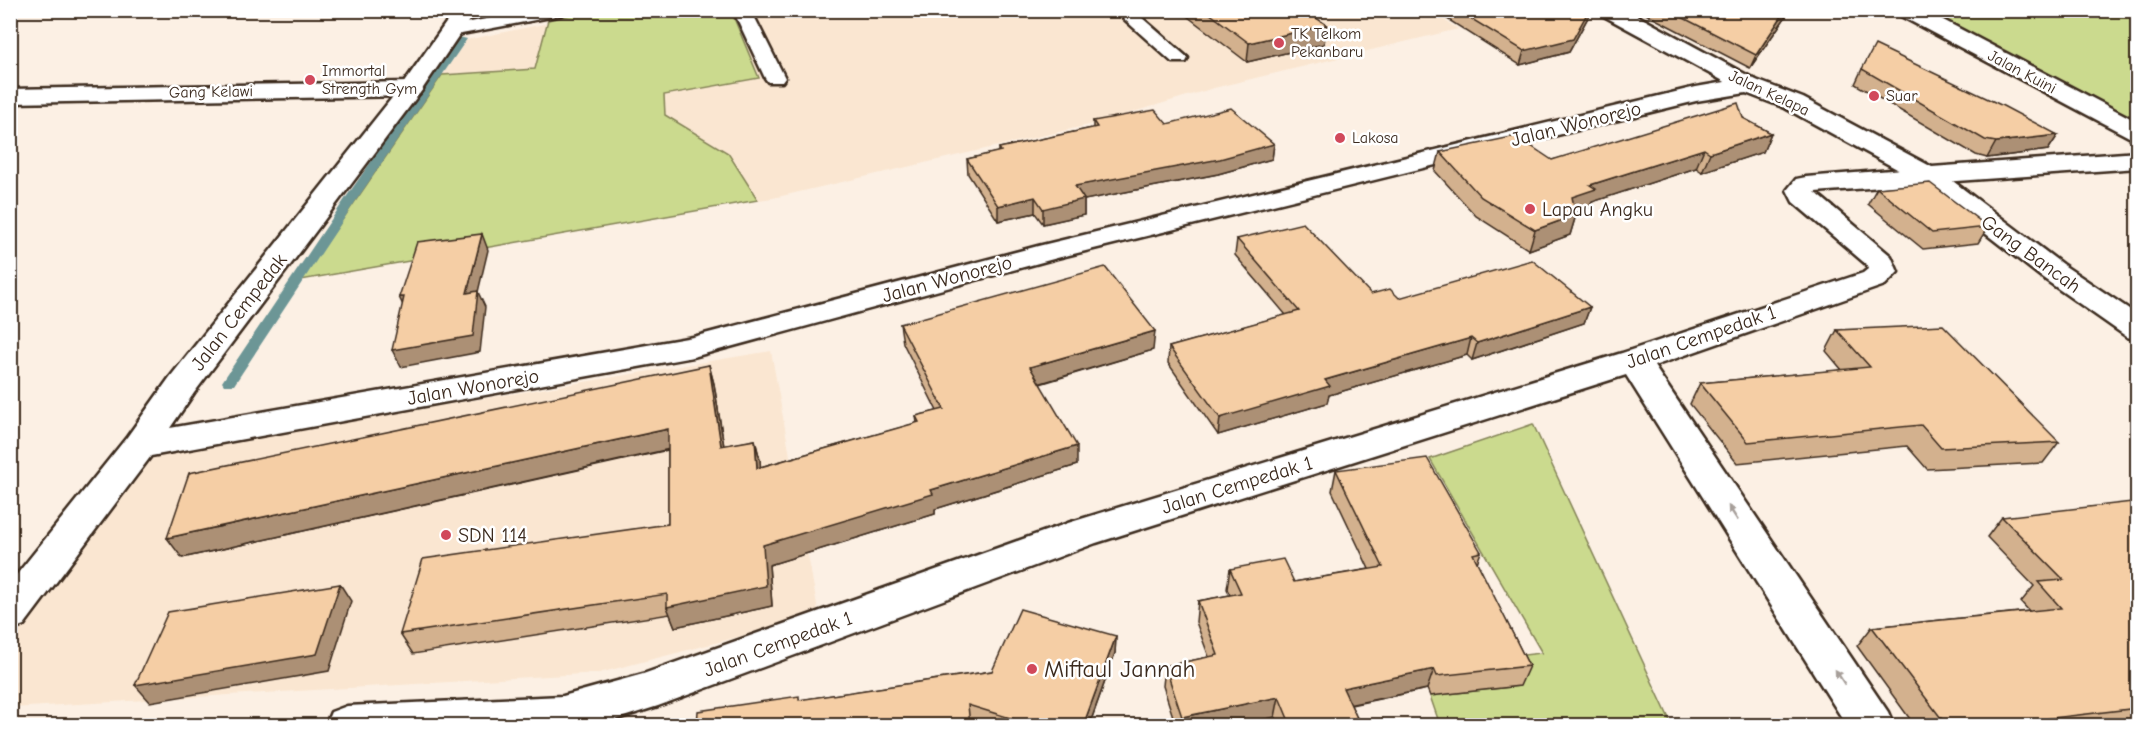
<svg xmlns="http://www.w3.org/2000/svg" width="2148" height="736" viewBox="0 0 2148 736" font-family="'Comic Neue',sans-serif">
  <rect width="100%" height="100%" fill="#fcf0e4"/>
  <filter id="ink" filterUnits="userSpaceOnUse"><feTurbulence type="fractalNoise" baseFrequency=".0167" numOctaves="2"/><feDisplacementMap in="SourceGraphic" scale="12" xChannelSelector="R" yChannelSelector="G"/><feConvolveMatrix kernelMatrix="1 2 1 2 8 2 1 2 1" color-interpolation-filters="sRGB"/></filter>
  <g filter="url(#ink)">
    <g fill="#fae6d1">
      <path d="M613 10H1429L1458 29 1214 88 1093 124 773 198 702 208 301 280 466 40Z"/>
      <path d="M771 351 819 616 599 673 11 708 10 636 149 454Z"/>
    </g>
    <g fill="#cbda8e" stroke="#838256" stroke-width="1.5">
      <path d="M593 10 731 11 759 78 664 95 665 115 728 153 758 200 301 280 442 75 535 69 548 20Z"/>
      <path d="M1918 11H2137V129Z"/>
      <path d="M1533 424 1672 725H1440L1430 696 1519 686 1506 657 1542 653 1430 459Z"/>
    </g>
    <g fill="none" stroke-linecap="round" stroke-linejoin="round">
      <g fill="#6c9696" fill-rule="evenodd">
        <path d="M478 10H487L479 19 475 16Z"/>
        <path d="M459 37 467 39 361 193 234 385H224L222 382 224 379 349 193Z"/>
      </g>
      <defs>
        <g id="service">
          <path d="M531 10H569L561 15 451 36 445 35 442 31 445 27 451 26Z"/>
          <path d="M733 10H751L785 78 782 82H768L765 78Z"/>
          <path d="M1114 10H1133L1188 58 1186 62H1172Z"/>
        </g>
        <g id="minor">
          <path d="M1600 10H1627L1756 80 1760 85 1756 90 1748 92 1740 90 1602 15Z"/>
          <path d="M1897 10H1924L2138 122V139L2129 137 1899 15Z"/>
          <path d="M411 82 419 84 423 89 419 94 411 96 10 103V89Z"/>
          <path d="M1928 167 1937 169 2062 264 2138 315V340L2127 337 2040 276 1922 184 1815 192 1891 256 1898 272 1885 285 1654 366 1888 712 1894 726H1847L1626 375 1096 543 658 706 595 726H325L331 712 347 706 563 696 643 674 1068 523 1622 353 1863 273 1868 269 1867 265 1793 202 1787 190 1796 179 1806 177Z"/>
        </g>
        <path id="tertiary" d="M455 10H476L419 94 194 393 170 428 693 337 1038 246 1696 87 1748 78 1756 80 1803 98 1932 167 2138 152V168L1928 183 1919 181 1785 108 1746 93 1696 101 1057 258 693 357 151 456 24 625 10 630V583L127 437 170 377 403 84Z"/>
      </defs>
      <use href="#service" stroke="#3b2a1e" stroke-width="5"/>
      <use href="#minor" stroke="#3b2a1e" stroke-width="5"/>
      <use href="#tertiary" stroke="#3b2a1e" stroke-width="5"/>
      <use href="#service" fill="#fff" fill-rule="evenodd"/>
      <use href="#minor" fill="#fff" fill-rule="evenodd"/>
      <use href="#tertiary" fill="#fff" fill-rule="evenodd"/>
    </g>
    <g fill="#d3b18e" stroke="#3b2a1e" stroke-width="1.5">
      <path d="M1179 10H1304L1324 44 1247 62Z"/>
      <path d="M1433 10H1592L1569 52 1520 65Z"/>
      <path d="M1638 10H1789L1787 15 1750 68Z"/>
      <path d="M1862 69 2058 135 2048 150 1987 158 1976 155 1855 84Z"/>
      <path d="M1743 118 1771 133 1763 152 1702 172 1696 168 1592 202 1589 208 1576 213V215L1570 235 1529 250 1476 216 1435 171 1440 152 1552 160Z"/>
      <path d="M1093 121 1167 124 1274 144 1272 159 1218 174 1084 200V215L1043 224 1035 213 998 221 968 174 967 159 999 152V148L1093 128Z"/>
      <path d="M1877 188 1988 227 1978 243 1923 249 1868 204Z"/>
      <path d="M1237 239 1371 294 1399 298 1590 307 1584 323 1472 360 1467 355 1329 395 1327 403 1218 435 1168 363 1169 347 1286 315 1235 255Z"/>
      <path d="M900 324 1153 350 1040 384 1077 465 935 509V514L769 565 772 606 675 627 670 614 413 654 400 634 668 524V450L182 558 709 365 714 384 724 446 755 440 760 460V467L917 423 916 416 937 411 903 343Z"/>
      <path d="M1837 330 2059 442 2043 463 1927 469 1907 446 1737 463 1690 404 1700 383 1842 370 1826 351Z"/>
      <path d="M1336 470 1481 552 1477 563 1529 666 1520 686 1430 696 1427 689 1351 705 1357 718 1355 726H1279L1275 717 1234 726H1176L1163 686 1165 666 1209 657 1196 622 1198 601 1230 595 1227 589 1230 569 1294 582 1369 569 1332 491Z"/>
      <path d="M2138 507V725L1915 726 1857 646 1872 627 2029 611 2021 602 2034 586 1987 537 2002 517Z"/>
      <path d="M1116 636 1115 653 1089 726H982L970 722 800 700 992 671Z"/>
    </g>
    <g fill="#ac9074" stroke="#3b2a1e" stroke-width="1.5">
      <path d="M1589 10H1592L1569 52 1520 65 1524 51Z"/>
      <path d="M1786 10H1789L1787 15 1750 68 1756 55Z"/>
      <path d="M1327 25 1324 44 1247 62 1249 43Z"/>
      <path d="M1771 133 1763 152 1702 172 1710 153Z"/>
      <path d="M2058 135 2048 150 1987 158 1996 142Z"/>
      <path d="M1274 144 1272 159 1218 174 1084 200V215L1043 224V209L1075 186Z"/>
      <path d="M1704 149 1696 168 1592 202 1589 208 1566 216 1572 197 1590 185Z"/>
      <path d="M1035 197V213L998 221V206Z"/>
      <path d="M1576 215 1570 235 1529 250 1535 230Z"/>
      <path d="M482 234 488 250 478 292 485 307 480 352 401 367 392 350 467 293Z"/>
      <path d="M399 297H404L407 314Z"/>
      <path d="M1590 307 1584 323 1472 360 1477 343Z"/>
      <path d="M1155 331 1153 350 1031 386 1030 367Z"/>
      <path d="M1471 338 1467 355 1329 395 1327 403 1218 435 1220 418 1325 380Z"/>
      <path d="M709 365 714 384 727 466 721 446Z"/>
      <path d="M668 429 674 448 182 558 167 538Z"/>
      <path d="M755 440 760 460 762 488 757 468Z"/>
      <path d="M1077 446V465L935 509V514L769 565 772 606 675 627 667 607 763 545 931 490Z"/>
      <path d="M340 584 351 601 329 671 150 702 135 685Z"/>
      <path d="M1116 636 1115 653 1089 726H1083Z"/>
      <path d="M1434 669 1427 689 1338 707 1343 688Z"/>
      <path d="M1279 697 1275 717 1234 726H1181L1182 717Z"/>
      <path d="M1357 718 1355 726H1323Z"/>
    </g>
    <g fill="#f5cea5" stroke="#3b2a1e" stroke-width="1.5">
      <path d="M1205 10H1304L1327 25 1249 43Z"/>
      <path d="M1457 10H1589L1573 39 1524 51Z"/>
      <path d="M1668 10H1786L1756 55Z"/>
      <path d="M1875 45 2003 106 2058 135 1996 142 1985 140 1862 69Z"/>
      <path d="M1738 103 1743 118 1771 133 1710 153 1704 149 1590 185 1596 189 1572 197 1576 215 1535 230 1481 197 1440 152 1516 136 1552 160Z"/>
      <path d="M1231 108 1274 144 1220 159 1075 186 1084 199 1043 209 1035 197 998 206 967 159 1001 151 999 148 1097 127 1093 121 1155 110 1167 124Z"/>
      <path d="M1930 183 1988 227 1932 233 1877 188Z"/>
      <path d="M1303 223 1371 294 1390 289 1399 298 1532 260 1590 307 1477 343 1471 338 1325 380 1330 386 1220 418 1169 347 1299 311 1237 239Z"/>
      <path d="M482 234 467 293 478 291 473 336 392 350 404 297H399L417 242Z"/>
      <path d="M1105 267 1155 331 1030 367 1077 446 931 490 933 494 763 545 766 586 667 607V594L400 634 423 559 668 524V429L167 538 189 473 709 365 721 446 755 440 757 468 919 422 916 416 944 409 900 324Z"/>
      <path d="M1943 325 2059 442 1941 448 1921 425 1748 442 1700 383 1870 367 1837 330Z"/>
      <path d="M1427 458 1481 552 1473 554 1529 666 1437 676 1434 669 1343 688 1357 718 1323 726H1291L1279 697 1182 717 1165 666 1218 655 1198 601 1241 593 1230 569 1283 559 1294 582 1383 567 1336 470Z"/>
      <path d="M2132 502 2138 507V708L1985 726H1947L1872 627 2061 608 2038 582 2064 580 2002 517Z"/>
      <path d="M340 584 317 654 135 685 168 612Z"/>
      <path d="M1020 609 1116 636 1083 726H1036L968 705 970 726H697L698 711 799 696V700L992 671Z"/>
    </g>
    <defs><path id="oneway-solid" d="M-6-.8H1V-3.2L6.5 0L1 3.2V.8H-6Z" transform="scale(1.5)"/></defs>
    <g fill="#a79f9a">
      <use href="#oneway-solid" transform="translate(1733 513) rotate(-123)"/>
      <use href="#oneway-solid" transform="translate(1840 677) rotate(-123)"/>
    </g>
  </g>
  <g fill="#d1495b" stroke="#fff" stroke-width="2">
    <circle cx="1279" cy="43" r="6"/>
    <circle cx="310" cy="80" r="6"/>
    <circle cx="1874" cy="96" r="6"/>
    <circle cx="1340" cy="138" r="6"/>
    <circle cx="1530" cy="209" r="6"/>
    <circle cx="446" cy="535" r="6"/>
    <circle cx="1032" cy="669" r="6"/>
  </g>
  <g text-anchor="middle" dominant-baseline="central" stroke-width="5" stroke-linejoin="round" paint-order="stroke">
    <g font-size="16" fill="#3b2a1e" stroke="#fff" text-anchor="start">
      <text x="1291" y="34">TK Telkom<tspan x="1291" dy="18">Pekanbaru</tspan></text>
      <text x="322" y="71">Immortal<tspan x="322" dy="18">Strength Gym</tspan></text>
      <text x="1886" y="96">Suar</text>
      <text x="1352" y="138">Lakosa</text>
    </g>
    <g font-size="16" fill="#3b2a1e" stroke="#fff">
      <text transform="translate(2022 72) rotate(28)">Jalan Kuini</text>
      <text transform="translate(211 92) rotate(-1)">Gang Kelawi</text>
      <text transform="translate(1769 93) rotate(25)">Jalan Kelapa</text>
    </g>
    <g font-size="20" fill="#3b2a1e" stroke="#fff">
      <text transform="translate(1576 124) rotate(-14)">Jalan Wonorejo</text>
      <text transform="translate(2031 254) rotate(36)">Gang Bancah</text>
      <text transform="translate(947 279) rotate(-15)">Jalan Wonorejo</text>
      <text transform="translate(239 312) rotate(-52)">Jalan Cempedak</text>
      <text transform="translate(1701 337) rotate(-19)">Jalan Cempedak 1</text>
      <text transform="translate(473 387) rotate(-10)">Jalan Wonorejo</text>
      <text transform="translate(1237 485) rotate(-17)">Jalan Cempedak 1</text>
      <text transform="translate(778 644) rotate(-20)">Jalan Cempedak 1</text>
    </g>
    <g font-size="20" fill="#3b2a1e" stroke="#fff" text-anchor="start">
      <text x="1542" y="209">Lapau Angku</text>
      <text x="458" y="535">SDN 114</text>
    </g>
    <g font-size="24" fill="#3b2a1e" stroke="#fff" text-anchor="start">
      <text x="1044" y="669">Miftaul Jannah</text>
    </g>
  </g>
  <rect width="2148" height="736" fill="none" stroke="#fff" stroke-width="36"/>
  <rect x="18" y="18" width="2112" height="700" fill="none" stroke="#3b2a1e" stroke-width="2" filter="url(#ink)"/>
</svg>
